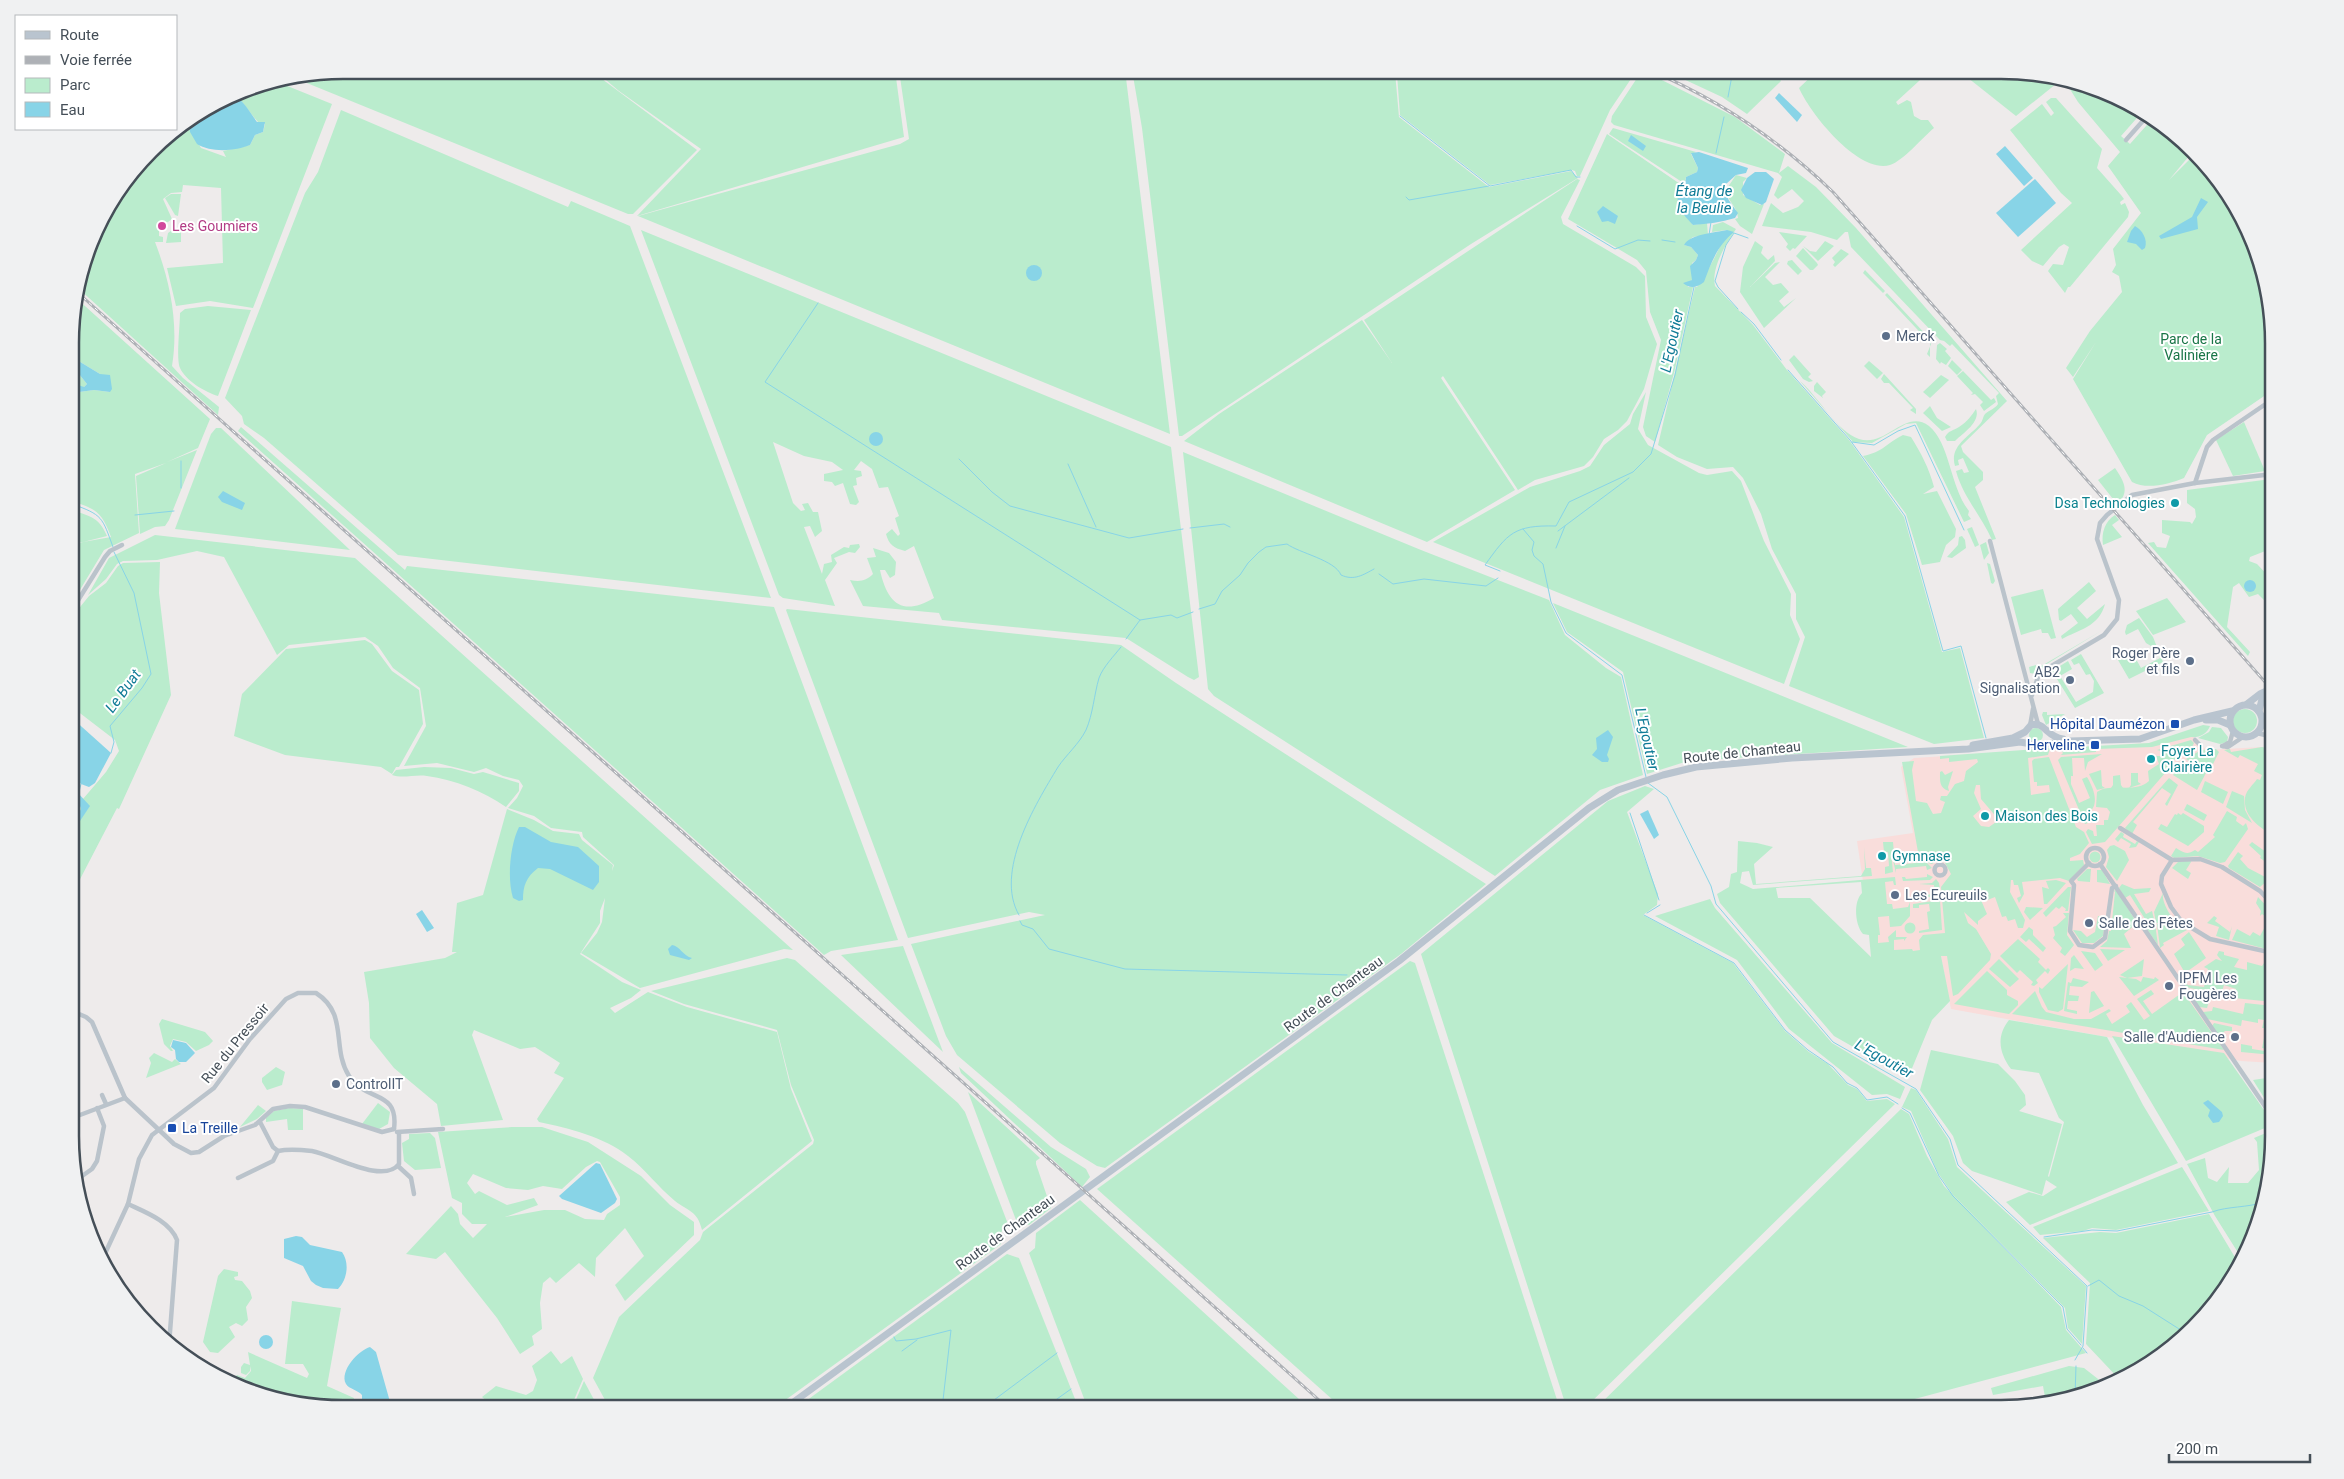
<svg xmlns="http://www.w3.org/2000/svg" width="2344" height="1479" viewBox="0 0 2344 1479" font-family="Roboto,sans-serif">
  <rect width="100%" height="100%" fill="#eeebeb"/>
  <path fill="#f9dddb" d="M2197 728 2194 739 2207 750 2262 747 2273 750V1063L2241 1061 1951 1009 1941 956 1875 961 1857 841 1913 833 1901 767 1914 758 2149 743Z"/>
  <g fill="#baeccd" fill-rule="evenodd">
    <path d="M343 70H590L697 150 633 214H628L297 79Z"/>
    <path d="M594 70H895L904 137 637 216 701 149 619 91Z"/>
    <path d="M899 70H1125L1170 434 638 216 900 144 909 139Z"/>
    <path d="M1132 70H1397L1395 72 1399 117 1489 187 1571 171 1578 178 1471 244 1182 436H1179L1142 128Z"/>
    <path d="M1400 70H1637L1610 110 1580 176H1577L1575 171 1572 170 1490 185 1400 115 1397 74Z"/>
    <path d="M1664 70H1772L1781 81 1747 114 1722 97Z"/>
    <path d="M1818 70H1931L1896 102 1898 105 1907 100 1911 102 1914 116 1921 120H1928L1934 128C1923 137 1903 161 1890 165 1858 174 1810 113 1799 88Z"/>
    <path d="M1958 70H2001L2058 78 2056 84 2016 116Z"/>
    <path d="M1644 71 1735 117 1785 154 1779 173 1788 166 1816 187 1856 228 2007 401 1961 446 1963 452 1983 472V480L1975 487 1996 539 1992 540C1981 515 1963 497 1956 471L1962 469 1964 473 1969 472 1963 458 1958 460 1959 465 1955 466C1949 446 1969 437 1980 424 1983 421 1983 416 1985 414 1989 410 1995 409 1998 404L1996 396 1999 393 1952 344 1950 346 1944 341 1940 340 1851 247 1848 232H1845L1837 240 1811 232 1762 226 1771 203 1783 213 1798 207 1804 201 1792 189 1778 199 1774 195 1782 177 1778 173 1614 125 1611 122 1612 116 1641 72Z"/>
    <path d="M2063 78 2072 79 2143 111 2121 136 2130 144 2154 117 2194 150 2169 180 2196 153 2237 206 2260 256 2273 325V390L2207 435 2184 478C2169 484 2147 490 2132 482L2073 379 2096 342 2073 377 2066 368 2090 331 2122 292 2119 276 2112 272 2116 265 2113 249 2141 213 2108 166 2120 152 2078 102Z"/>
    <path d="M280 83 332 104 253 308 210 301 176 306 167 268 223 263 221 188 183 185 182 192 171 193 163 199 172 219 168 222 159 223V236L163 237V242H155C170 281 179 324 172 366L183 378 219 407 218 415 78 288 98 222 163 138 189 122V126L201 148 226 157 223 151 250 145 255 135 263 132 265 124 258 122C249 112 244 102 234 94L239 91Z"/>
    <path d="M2051 98H2056L2102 149 2097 168 2121 195 2124 199 2120 202 2121 205 2125 203 2129 212 2128 217 2070 287H2068L2065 293 2048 271 2053 264 2063 265 2069 247 2064 244 2059 247 2043 266 2032 261 2021 250 2072 203 2061 193 2010 130 2042 104 2051 116 2054 113 2046 102Z"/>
    <path d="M341 110 568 207 571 201 630 226 771 598 398 555 264 438 244 424 242 416 225 398 305 193 318 172Z"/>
    <path d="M1613 128 1696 152 1691 154 1698 168 1697 172 1686 177 1685 184 1609 134Z"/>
    <path d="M1607 134 1683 186 1678 207 1693 225 1707 223 1708 235 1693 237 1684 245 1691 247 1698 255 1696 260 1692 263V280L1687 283 1688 287H1693L1674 373 1655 442 1646 436 1643 427 1661 340 1650 312 1646 271 1637 260 1568 219Z"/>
    <path d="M1736 175 1747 178 1743 182V195L1760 205 1764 204 1752 234 1740 226 1735 219 1738 218C1737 208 1732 205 1728 197V187Z"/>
    <path d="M1577 179 1580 180 1561 217 1563 224 1636 267 1645 276 1646 317 1657 344 1644 389 1627 421 1618 430 1604 439 1593 457 1584 466 1535 480 1518 490 1443 376 1441 378 1515 490 1427 542 1184 441 1219 414 1362 320 1392 363 1364 320Z"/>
    <path d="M171 194H181L178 216 175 215 165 198Z"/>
    <path d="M1723 222 1736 229C1726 244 1711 267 1715 286L1753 325 1787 370 1849 440 1904 517 1942 652 1960 648 1984 738 1934 744 1789 686 1805 637 1796 619V594L1772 549 1761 514 1743 478 1733 467 1707 469 1677 457 1658 445 1695 287H1697C1704 279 1725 239 1727 230L1712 232 1713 225Z"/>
    <path d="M175 228H181V242L166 243 168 233Z"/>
    <path d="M641 230 1171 447 1199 677 1194 680 1188 677 1126 638 942 620 939 613 863 606 850 580C860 582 866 581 873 574L867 558 876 557 873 548 889 553 896 562 895 575 890 578 885 570H880C887 603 902 617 934 598L914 546 905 551C894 548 889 545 886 534L892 529 898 536 900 534 895 518 899 516 888 487 879 488 872 469 861 461 854 470 861 471 862 476 856 478 857 485 853 486 859 502 856 505 850 504 843 483 835 486 832 482 824 481V474L843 470 832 462 804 456 773 442 793 503 801 511 805 510 802 504 808 503 813 512H818L822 531 815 537 810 526 804 527 822 574 824 564 832 562 831 555 844 547 849 548 850 545 859 544 860 547 855 553 849 552 834 558 837 563 825 580 835 606 783 598 779 595Z"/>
    <path d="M1779 232 1807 236 1795 249 1793 248 1790 251 1786 247 1788 244Z"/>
    <path d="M1755 241 1763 247 1761 253 1768 260 1774 255 1775 261 1750 287 1775 263 1780 262 1765 277 1773 285 1781 283 1789 292 1779 301 1784 307 1796 298 1764 328 1740 292 1743 267Z"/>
    <path d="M1825 241 1834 246 1818 261 1803 246 1810 251 1816 252Z"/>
    <path d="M1803 248 1817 263 1818 265 1813 270H1810L1796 256Z"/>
    <path d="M1841 249 1849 254 1835 267 1833 265 1835 262 1832 258Z"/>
    <path d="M1792 260 1802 271 1798 275 1787 264 1788 261Z"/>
    <path d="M1865 270 1885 291 1883 293 1863 273Z"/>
    <path d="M1887 293 1930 339V357L1927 354 1931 344 1885 295Z"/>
    <path d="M75 297 210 419 198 448 167 462 197 450 169 520 165 526 155 527 140 534 136 476 166 463 135 474 139 533 104 550 72 603V544L83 542H72V510C91 517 99 517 107 536L83 542 111 537C102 512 96 509 72 501V371L79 374 87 384 79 392 94 390 110 392 100 374 72 357V308Z"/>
    <path d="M208 306 251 310 218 396C205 392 186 381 180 368 176 358 180 326 180 313L185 309Z"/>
    <path d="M1940 343 1947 349 1945 351 1951 358 1946 365 1941 362 1940 364 1936 359 1937 345Z"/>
    <path d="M1794 355 1811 374 1808 377 1813 381 1809 382 1803 379 1789 360Z"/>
    <path d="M1952 360 1962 370 1957 375 1948 366Z"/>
    <path d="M1869 361 1883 373 1877 379 1864 366Z"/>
    <path d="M1963 371 1991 400 1994 398 1996 402 1984 411 1980 405 1983 402 1975 394 1971 395 1973 393 1957 376Z"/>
    <path d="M1884 374 1916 409V414L1910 410 1913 408 1889 383H1884L1881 379Z"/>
    <path d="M1941 375 1949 380 1930 398 1923 392Z"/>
    <path d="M1800 381C1818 396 1837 432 1859 439 1886 448 1905 408 1929 426 1950 443 1950 487 1969 511L1968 515 1971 519 1964 522 1916 423 1906 424 1872 443 1853 442Z"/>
    <path d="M1817 382 1826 392 1822 396 1823 398 1814 391V386Z"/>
    <path d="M1646 392 1638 429 1648 445 1699 473 1707 475 1732 471 1741 481 1764 541 1791 594 1790 615 1800 639 1784 684 1433 542 1530 487 1580 471 1590 466 1604 445 1630 424 1633 414Z"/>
    <path d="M1930 406 1937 418 1951 427 1942 431 1923 413Z"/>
    <path d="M1976 409C1981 422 1963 433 1955 441H1947L1945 437C1949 430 1953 431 1959 427 1967 422 1972 415 1976 409Z"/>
    <path d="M2244 422 2265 471 2233 476 2216 440Z"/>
    <path d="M241 427 405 570 407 566 774 607 898 940 831 951 824 955 238 431Z"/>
    <path d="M216 428H221L350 550 175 529 211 434Z"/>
    <path d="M1903 435 1911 437C1921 453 1929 468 1934 487L1923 494 1937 491 1956 529 1955 537 1946 545 1940 562 1922 565 1906 514 1863 456C1883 452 1887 443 1903 435Z"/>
    <path d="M1183 452 1421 550 1549 600 1565 635 1606 668 1621 677 1643 775 1600 790 1495 876 1214 696 1208 689Z"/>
    <path d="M2115 468C2123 480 2131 492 2117 504L2098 480Z"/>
    <path d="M2271 479 2273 485V548L2250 557 2249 561 2257 564 2273 581V609L2258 594 2249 597 2239 583 2233 587 2227 627 2250 652 2248 656 2148 543 2154 542 2157 547 2166 548 2170 536 2162 533V520L2190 522 2192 524 2196 517 2195 509 2187 503V490Z"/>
    <path d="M2115 515 2119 520 2112 525 2122 537 2103 545C2101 533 2105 521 2115 515Z"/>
    <path d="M1972 527 1979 545 1975 547 1967 529Z"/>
    <path d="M155 535 355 558 793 950 784 949 640 988 581 953 597 933 602 922 605 898 600 911V923L580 954 622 982 641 990 631 998 610 1008 615 1013 648 992 687 1007 777 1032 791 1089 812 1141 702 1230C697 1210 689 1212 675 1201 658 1187 645 1169 628 1156 604 1137 569 1128 539 1122L537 1119 564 1078 554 1073 560 1063 535 1047 520 1049 474 1030 472 1035 503 1120 441 1126 437 1104 394 1068 370 1038 369 1003 364 972 445 958 457 952H452L457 903 483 895 507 809 534 820 553 831 579 834 582 840 613 865 612 871 614 865 583 837 582 832 551 828 534 816 508 808 517 798 523 786 519 780 503 776 486 768 474 772 437 763 404 766 426 726 420 688 393 668 378 646 365 637 289 645 277 655 224 557 197 551 157 560 123 561 117 564 106 579 88 595 109 558Z"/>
    <path d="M1962 536 1965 540 1966 548 1952 558 1947 557 1958 545 1959 537Z"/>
    <path d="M1986 542 1989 553 1984 560 1980 545Z"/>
    <path d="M160 562 159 593 171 695 119 809 117 808 76 887 72 885V831L89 807 83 799 106 772 119 751 115 740 72 707V617L89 596 106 583 118 566 123 563Z"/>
    <path d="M1987 563 1990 564 1995 581 1993 584 1991 583Z"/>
    <path d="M2089 582 2096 591 2077 608 2087 619 2105 604C2099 627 2078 630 2062 639L2061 636 2078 623 2071 614 2061 621 2059 620 2058 609Z"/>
    <path d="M2043 589 2056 638 2051 639 2048 633H2042L2041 629 2021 635 2011 597Z"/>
    <path d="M2167 598 2186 622 2153 635 2136 611Z"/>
    <path d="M1553 603 1908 747 1688 761 1647 774 1623 672 1567 632Z"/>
    <path d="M787 609 1121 645 1176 683 1486 884 1401 954 1105 1168 1097 1166 1060 1143 957 1055 946 1036 911 944 1045 915 1029 912 908 938 786 610Z"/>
    <path d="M2139 618 2153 637 2163 662 2129 679 2118 660 2132 652 2141 668 2160 658 2156 649 2146 643 2138 629 2126 635 2125 632 2127 625Z"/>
    <path d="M2101 631 2045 665 2036 674 2030 673 2029 667 2036 665 2038 668Z"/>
    <path d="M365 640 372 644 392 671 419 690 423 724 399 767H396L392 774 381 767 285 755 234 736 242 694 286 649Z"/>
    <path d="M2081 654 2104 693 2075 708 2052 671 2068 661 2072 669 2060 676 2076 702 2093 692 2094 681 2090 674 2086 675 2079 663 2074 665 2071 660Z"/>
    <circle cx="2245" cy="721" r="12"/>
    <path d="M2043 712H2047V715L2065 714 2046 725 2042 715Z"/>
    <path d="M2203 725 2210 726C2207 734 2199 738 2191 737L2152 747 2096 749V752L2061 755 2063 753 2060 748 2149 743Z"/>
    <path d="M2212 727 2221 728 2228 737 2227 742 2220 744 2198 738 2209 732Z"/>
    <circle cx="2036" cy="735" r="7"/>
    <path d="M2191 740 2194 743 2191 749 2182 755 2179 753 2166 772 2105 842 2092 844 2086 832 2088 829 2093 831 2094 836H2097L2096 825H2104V820H2108L2110 812 2107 808 2096 807 2097 792C2112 782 2135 794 2149 781L2148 771 2159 764 2156 756H2161V751L2157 750Z"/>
    <path d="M2262 747 2273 750V836C2260 827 2243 817 2245 798 2246 790 2254 784 2257 779L2260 780 2262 775 2254 771 2258 764 2240 755 2238 758 2224 750 2230 749 2231 752Z"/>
    <path d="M2050 748 2048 755 2028 758 2031 795 2050 792 2049 785 2037 786V782H2034L2032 761 2034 759 2049 757 2076 827 2084 832 2089 843 2080 854 2070 858V861L2083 860 2084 865 2069 881 2060 878 2022 882 2024 894 2019 903 2017 898 2021 896 2018 885H2014L2013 880H2011L2010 892 2025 920 2023 928H2018L2015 919 2008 921 2006 916 2002 917 1995 897 1985 901 1981 900 1987 914 1978 921V925L1964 912 1968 923 1976 929 1991 954 1990 960 1958 994 1953 996 1947 956H1941L1950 1001 1932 1020 1908 1078 1834 1036 1720 903 1717 894 1729 887 1731 874 1737 872 1738 841 1757 843 1773 847 1754 864 1756 884 1861 876 1865 869 1864 847 1866 868H1871L1872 876 1753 885 1749 871 1742 872 1740 883 1753 889 1895 877 1896 885H1894L1893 881 1885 882 1887 904H1892L1893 909 1908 907 1910 902V916L1901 926 1890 927 1889 916 1878 917 1880 935H1878V943L1889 942 1888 937 1896 930V937H1907L1904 941V939L1894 940V950L1912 949 1913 951 1920 950 1919 940 1923 935 1945 933 1941 887 1951 874 1944 861 1937 860 1932 864 1928 863 1918 852 1902 762 1914 761 1912 770 1916 801 1927 803 1933 814 1941 813 1945 802 1940 800 1941 796H1947L1955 784 1964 781 1966 771 1978 762 1977 759 1949 762V758L1940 759V756ZM1976 785H1980L1981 799 1999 820 1989 827 1981 826 1973 816 1981 809 1974 793ZM1861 882 1862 893C1853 902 1855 925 1863 934L1869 935 1871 957 1810 898H1778L1776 888Z"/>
    <path d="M2216 749 2219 752 2212 766 2192 772 2189 769 2193 764 2186 759 2201 750Z"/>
    <path d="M2102 754 2088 762 2085 771 2084 758H2072L2073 776H2071V784L2079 803 2090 798 2082 779 2087 777C2094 789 2101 806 2086 815L2088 823 2085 824 2058 760 2061 757Z"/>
    <path d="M424 767 451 768 474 774 483 772 519 783V791L506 807C483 791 455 780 427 776 415 774 403 779 392 775L396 770Z"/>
    <path d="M2179 768 2184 772 2186 770 2191 774 2205 769 2206 773 2197 790 2173 775Z"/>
    <path d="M2101 770 2102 786 2105 788 2097 790 2089 774Z"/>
    <path d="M1942 771 1945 775 1953 771 1948 787 1949 791C1939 788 1940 781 1940 772Z"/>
    <path d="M2131 773H2138V782L2141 784 2129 788 2131 785Z"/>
    <path d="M2120 775 2121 785 2123 788H2111L2113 785V776Z"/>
    <path d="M2169 778 2178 785 2167 806 2165 804 2171 794 2162 788 2133 822 2137 825 2132 834 2125 828Z"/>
    <path d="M2205 781 2228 792 2223 804 2201 792Z"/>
    <path d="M1645 786 1654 789 1627 812 1658 894 1657 905 1643 915 1733 963 1785 1031 1809 1052 1828 1064 1848 1085 1857 1089 1867 1101 1887 1099 1895 1104 1584 1409H1567L1421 954 1608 801Z"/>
    <path d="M2232 791 2244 796 2245 810 2252 823 2226 807Z"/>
    <path d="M77 802 79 803 81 809 79 814 74 816 72 805Z"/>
    <path d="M2187 804 2207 815 2204 821 2184 810Z"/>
    <path d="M2227 811 2237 817 2236 821 2243 826 2246 823 2248 829 2225 862 2220 863 2198 856 2174 858 2171 856 2176 848C2184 853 2187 855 2195 850L2198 852 2215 837 2213 835Z"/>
    <path d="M2178 813 2181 815 2183 813 2204 826V832L2188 846 2158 829 2161 824 2167 827 2175 814 2177 815Z"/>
    <path d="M2121 832 2124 834 2123 837 2135 844 2137 841 2139 842 2136 847 2129 848 2131 844 2121 838 2118 842 2115 839Z"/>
    <path d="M1883 842H1893L1895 865 1926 862 1932 868 1927 870 1926 866 1896 869V873L1891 852 1893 872 1885 874V867L1889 866 1888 852H1884Z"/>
    <path d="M2252 842 2273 857V867L2260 858 2261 856 2249 845Z"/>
    <path d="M2114 845 2125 851 2129 860 2117 881 2106 867 2109 857 2107 850 2110 846Z"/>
    <circle cx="2095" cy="857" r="5.5"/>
    <path d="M2238 852 2243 856 2240 859 2248 868 2269 879 2260 887 2229 868 2228 866Z"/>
    <path d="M2190 860 2191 862 2186 870 2191 873 2188 879 2172 868 2178 862Z"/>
    <path d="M2087 869H2091L2090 882 2078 881 2077 879Z"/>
    <path d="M2097 870H2102L2110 884 2097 882Z"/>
    <path d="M1927 874 1933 877 1930 880 1903 881 1902 877H1905L1906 879 1927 877Z"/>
    <path d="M1936 879 1939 883 1941 896 1920 898 1919 895 1935 894 1934 885 1919 884 1932 883Z"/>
    <path d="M2056 880 2066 883 2047 904H2044L2042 887 2049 889 2046 881Z"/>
    <path d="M2122 884 2134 889 2151 888 2149 892 2134 894 2146 914 2152 911 2155 923 2145 927 2141 922 2145 919 2130 895 2125 898 2119 888Z"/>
    <path d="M2068 887H2071L2068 911H2065L2066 909 2062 906 2059 909 2056 907 2046 917 2043 913Z"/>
    <path d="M2113 890 2117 891 2137 923 2124 934 2131 948 2100 947 2107 941 2109 931H2111L2115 892Z"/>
    <path d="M2163 893C2161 905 2176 926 2187 929L2156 923 2154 912Z"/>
    <path d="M2258 897 2273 913 2270 950 2232 940 2237 929 2250 936 2253 932 2260 936 2268 921 2265 919 2266 917 2262 914 2260 916 2261 911 2256 903Z"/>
    <path d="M1710 899 1715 908 1832 1043 1905 1087 1900 1099 1887 1094 1872 1095 1789 1029 1737 960 1655 916Z"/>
    <path d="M1940 900 1942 930 1919 933V931L1929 929 1927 912 1930 911 1929 904 1919 905V908H1913V904Z"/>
    <path d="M2026 907 2043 908 2030 920 2024 912Z"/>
    <path d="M2063 913H2069L2067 935 2074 945 2065 956 2060 952 2062 948 2053 938 2055 935 2053 927 2056 926 2066 917Z"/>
    <path d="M2098 916 2106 917 2103 936 2094 943H2082L2073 930 2081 931 2087 937 2095 932Z"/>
    <path d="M2214 916 2217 918 2215 921 2230 932 2232 926 2229 940 2216 936 2219 927 2207 923Z"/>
    <circle cx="1910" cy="928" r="5.5"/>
    <path d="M2155 924 2158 945 2146 928Z"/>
    <path d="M2157 924 2187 930 2163 943 2164 945 2160 948Z"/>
    <path d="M2029 927 2033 930V935L2046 948 2043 952 2029 939 2026 942 2020 937Z"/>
    <path d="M2189 932 2206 958 2185 973 2174 954 2185 945 2181 939Z"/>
    <path d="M2018 939 2040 959 2038 962 2046 970 2048 968 2050 970 2048 974 2045 971 2036 980 2038 983 2034 986 2031 985 2033 982 2020 970 2017 973 2000 956Z"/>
    <path d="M903 946 943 1052 841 955Z"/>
    <path d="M2100 949 2125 950 2108 961Z"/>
    <path d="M2081 951 2095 953 2103 965 2095 971Z"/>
    <path d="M2219 951 2224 952V955L2239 959 2234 967 2247 970V962L2262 966 2264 963 2270 964 2269 973 2273 974V1002L2234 998 2236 989 2224 985 2221 995 2186 987 2182 981 2188 985 2204 987 2208 969 2204 967 2216 959 2222 961 2217 955Z"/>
    <path d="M2074 955 2084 969 2075 968 2070 971 2071 958Z"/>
    <path d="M787 958 795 960 958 1103 965 1112 1008 1224C1002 1229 998 1236 1001 1244L773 1409H610L593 1378 619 1317 700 1240 703 1232 813 1144 814 1140 791 1085 777 1030 684 1004 651 991Z"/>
    <path d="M1999 959 2019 979 2010 987 1989 969Z"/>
    <path d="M2144 959 2142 976 2127 978 2120 975Z"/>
    <path d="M1410 961 1415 963 1560 1409H1343L1097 1189Z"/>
    <path d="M2068 964 2063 1009 2058 1012 2048 1010 2039 992V987L2042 989Z"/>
    <path d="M1987 971 2007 990V995L2018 1001V1005L2009 1014 1954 1004Z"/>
    <path d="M2119 977 2136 979 2141 982 2143 977 2154 979 2155 977 2159 980 2134 996Z"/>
    <path d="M2073 978 2089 982 2082 987 2070 986 2069 995 2079 996 2078 1001H2068L2067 1009 2077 1011V1014L2064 1011 2068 982 2071 983Z"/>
    <path d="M2151 990 2154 994 2143 1001 2152 1014 2183 992 2224 1050 2012 1014 2035 991 2042 1007 2046 1012 2074 1019H2091L2109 1009 2111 1011 2106 1014 2112 1024 2130 1012 2126 1006 2131 1002 2144 1020 2150 1016 2137 999Z"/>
    <path d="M2094 991 2104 1006 2089 1013 2091 992Z"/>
    <path d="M2195 993 2208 996 2210 998 2207 1008 2199 1007 2192 996Z"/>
    <path d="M2245 1003 2273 1006V1028H2262L2264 1020 2258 1019V1023L2242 1020 2241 1026 2207 1019 2203 1012 2212 1011 2213 1007 2243 1014Z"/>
    <path d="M162 1019 205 1032 213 1041 209 1045 196 1051 186 1042 173 1039 170 1046 173 1051H171L164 1044 159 1024Z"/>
    <path d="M2009 1020 2107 1037 2143 1105 2178 1163 2030 1225 2006 1202 2029 1192 2043 1196 2057 1187 2046 1180 2042 1195 1972 1171 1963 1163 1953 1136 1920 1090 1931 1050 1998 1064 2015 1081 2025 1095 2026 1105 2019 1111 2062 1124 2048 1176 2049 1177 2064 1122 2059 1118 2039 1073 2011 1069C1999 1053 1996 1036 2009 1020Z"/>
    <path d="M2214 1023 2232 1027V1031H2225L2221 1035 2223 1038 2221 1039 2212 1026Z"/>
    <path d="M2273 1032V1055L2241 1052V1044L2252 1046V1049L2271 1052 2272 1050 2262 1048 2265 1033Z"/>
    <path d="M2112 1036 2224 1053 2271 1120 2265 1128 2186 1161Z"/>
    <path d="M154 1053 172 1062 175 1059 181 1064 146 1078 151 1063 149 1058Z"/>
    <path d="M276 1067 285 1072 282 1085 267 1090 262 1082V1078Z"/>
    <path d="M959 1067 1051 1147 1086 1169 1090 1177 1082 1187 961 1073Z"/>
    <path d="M2273 1077V1112L2253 1080Z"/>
    <path d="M1911 1088 1916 1090 1948 1139 1957 1167 2086 1286 2082 1344 2068 1328 2065 1308 1953 1195 1938 1173 1911 1111 1902 1107Z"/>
    <path d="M968 1092 1040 1158 1036 1161V1164L1051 1208 1029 1225 1016 1220Z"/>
    <path d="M378 1103 390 1112 388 1124 379 1129 362 1124Z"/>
    <path d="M258 1105 266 1111 257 1119 240 1127Z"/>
    <path d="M290 1108 303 1109V1130H288L287 1119 266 1122V1118L274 1111Z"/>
    <path d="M1901 1109 1909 1114 1927 1156 1944 1186 2061 1307 2066 1330 2086 1353 1896 1404 1872 1408 1595 1409Z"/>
    <path d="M512 1127H542L588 1142 641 1176 670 1205 694 1222V1235L625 1301 615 1285 644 1256 625 1228 596 1258 595 1277 579 1263 556 1283 550 1277 543 1283 540 1303 542 1329 532 1336 534 1345 520 1354 497 1318 445 1252 436 1259 406 1254 451 1206 458 1214 460 1224 473 1238 487 1224H472L462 1214V1203L452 1198 438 1132ZM597 1161 600 1162 620 1197V1205L607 1214 604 1220 585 1219 565 1210H544L505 1217 538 1205 534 1198 507 1205 479 1191 475 1194 467 1183 473 1174 506 1188 528 1190 543 1186 562 1189 586 1167Z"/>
    <path d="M2273 1130V1154L2260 1223 2242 1259 2215 1216 2187 1164 2205 1158 2208 1178 2217 1182 2229 1167 2228 1183H2248L2259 1170 2257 1142 2254 1138Z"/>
    <path d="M430 1133 435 1138 441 1168 415 1170 404 1161 402 1143 409 1139V1134Z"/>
    <path d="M72 1136 77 1137 78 1148 75 1158H72Z"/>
    <path d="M2182 1167 2209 1211 2116 1230 2092 1228 2083 1231 2040 1235 2033 1227Z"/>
    <path d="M1080 1200 1310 1409H1088L1029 1253 1035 1248 1036 1233Z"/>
    <path d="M2209 1214 2239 1264C2216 1313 2170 1358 2120 1380L2086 1344 2090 1283 2043 1238 2100 1232 2116 1233Z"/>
    <path d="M1007 1254 1019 1258 1079 1409H795Z"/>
    <path d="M224 1269 238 1272V1276L234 1277 235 1280 242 1281 250 1291 252 1298 246 1307 248 1320 242 1326 236 1323 229 1327 235 1337 218 1353 210 1352 203 1342 218 1276Z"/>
    <path d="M292 1301 341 1308 327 1386 354 1398 353 1409 256 1395 229 1382 237 1375 245 1378 251 1371 250 1366V1371L246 1375 241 1373V1367L244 1363 250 1365 248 1352 307 1378 309 1374 303 1364H285Z"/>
    <path d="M551 1351 561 1364 572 1356 583 1379 570 1409H469L490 1404 482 1397 496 1386 526 1395 533 1391 537 1380 532 1366Z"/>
    <path d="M2069 1366 2084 1368 2107 1386 2088 1395 2046 1403 2043 1386 1993 1395 1991 1388Z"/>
    <path d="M584 1381 599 1409H572Z"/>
    <path d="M1955 1399 1960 1408H1940L1939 1405Z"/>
  </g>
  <g fill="#88d4e7">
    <path d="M1779 93 1802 115 1797 122 1775 98Z"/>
    <path d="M234 94C244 102 250 112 257 122H265L263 132 255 135 250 145C236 151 211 153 197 144L190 132 189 122Z"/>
    <path d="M1631 135 1646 146 1643 151 1628 141Z"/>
    <path d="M2005 146 2033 178 2024 186 1996 154Z"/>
    <path d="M1699 152 1748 168 1746 173 1736 175 1726 184C1724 197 1731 203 1738 213L1735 218C1721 222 1708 224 1693 225 1683 214 1671 203 1682 188 1684 183 1686 183 1686 177L1697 172 1698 168 1691 153Z"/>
    <path d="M1755 172H1766L1774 179 1766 202 1762 205 1746 198 1741 190 1747 178Z"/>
    <path d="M2035 179 2056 203 2018 237 1996 213Z"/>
    <path d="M2201 198 2208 202 2197 217 2198 229 2161 239 2159 236 2192 217Z"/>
    <path d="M1603 206 1618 216 1615 224 1608 221 1602 222 1597 212Z"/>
    <path d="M2135 226C2142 230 2148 239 2145 248L2142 250 2136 244 2127 242 2131 231Z"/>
    <path d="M1727 230 1734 232C1717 246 1711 263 1704 282 1696 288 1690 289 1683 283L1692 280 1690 266 1696 260 1698 255 1691 247 1684 245C1690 234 1714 233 1727 230Z"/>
    <circle cx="1034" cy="273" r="8"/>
    <path d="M72 357 100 374 110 375 112 389 110 392 94 390 79 392 78 385 84 387 87 384 79 374 72 371Z"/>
    <circle cx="876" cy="439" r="7"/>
    <path d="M223 491 245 503 242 510 222 502 218 497Z"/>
    <circle cx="2250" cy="586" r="6"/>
    <path d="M72 718 111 753 95 783 89 787 81 784 75 777Z"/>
    <path d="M1608 730 1613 737 1607 755 1609 759 1608 762H1602L1592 755 1597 749 1596 738Z"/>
    <path d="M73 790 78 793 90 806 72 833V814L77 816 81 809 79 803 72 805Z"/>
    <path d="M1648 810 1659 835 1654 839 1640 814Z"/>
    <path d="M519 827H525L551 842 578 847 599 866V882L593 890 550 869 538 868C526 877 523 886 523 900L519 901 513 898C507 879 510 845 519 827Z"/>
    <path d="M422 910 434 928 427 932 416 914Z"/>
    <path d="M672 945C680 946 683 956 692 958L689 960 670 955 668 949Z"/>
    <path d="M173 1040 186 1043 195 1053 186 1062H179L176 1059 175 1050 171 1047Z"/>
    <path d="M2208 1100 2222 1112 2223 1116 2219 1122 2213 1123 2208 1116 2210 1110 2203 1103Z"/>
    <path d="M596 1163 600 1164 617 1199 615 1203 601 1213 562 1199 559 1196Z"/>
    <path d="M296 1236 302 1237 310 1245 342 1252C350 1263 347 1280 338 1289L323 1288 316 1285 311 1281 303 1266 284 1258V1239Z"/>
    <circle cx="266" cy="1342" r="7"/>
    <path d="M370 1347 376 1352 392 1409H380L374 1403 367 1409H362V1395C358 1390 349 1389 346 1384 339 1371 359 1350 370 1347Z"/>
  </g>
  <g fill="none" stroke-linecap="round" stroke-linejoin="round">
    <g stroke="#88d4e7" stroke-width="1">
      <path d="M1396 72 1398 70"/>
      <path d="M1728 97 1733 70"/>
      <path d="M1400 116 1490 186 1571 170 1576 177H1580"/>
      <path d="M1716 153 1724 117"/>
      <path d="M1406 197 1409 200 1489 186"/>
      <path d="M1577 226 1615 249 1638 240 1650 241"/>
      <path d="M1709 235 1711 222"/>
      <path d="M1662 240 1675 242"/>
      <path d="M818 303 765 382 1140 620"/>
      <path d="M1738 309 1718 287 1715 281 1726 245 1734 233 1748 238"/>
      <path d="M1741 312 1754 324 1781 360"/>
      <path d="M1788 370 1850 440 1905 516 1943 651 1961 646 1986 738"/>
      <path d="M1852 442 1874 445 1898 431 1915 425 1964 530"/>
      <path d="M959 459 992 492 1010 506 1129 538 1183 529"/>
      <path d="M181 461V488"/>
      <path d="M1068 464 1096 527"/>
      <path d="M72 504C103 515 102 517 113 547"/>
      <path d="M135 515 174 511"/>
      <path d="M1190 528 1224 524 1230 527"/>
      <path d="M1523 529 1534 542 1532 550 1534 556 1543 564 1551 602 1566 633 1622 675 1646 777"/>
      <path d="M1558 531 1629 478"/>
      <path d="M1556 548 1565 526"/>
      <path d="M1500 571 1485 565C1508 533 1514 525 1556 526L1569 502 1633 472 1651 454 1675 375 1694 287"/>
      <path d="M1379 574 1393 584 1424 579 1486 586 1498 578"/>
      <path d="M1199 609 1215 604 1222 591 1240 575 1248 563 1259 552 1266 547 1287 544C1299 553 1335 560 1341 575 1354 581 1363 575 1374 569"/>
      <path d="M1126 639 1140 620 1171 615 1177 618 1193 612"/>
      <path d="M111 753 114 742 110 726 142 688 151 674 134 593 114 552"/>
      <path d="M1648 783 1667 797 1711 886 1716 904 1833 1042 1916 1089 1950 1139 1958 1165 2087 1286 2083 1346 2075 1360"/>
      <path d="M79 792 81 784"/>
      <path d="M1630 813 1659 900"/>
      <path d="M1647 913 1660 905"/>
      <path d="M1019 915C994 872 1035 805 1058 767 1066 755 1079 744 1086 730 1093 714 1094 695 1099 678 1103 667 1114 656 1121 647"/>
      <path d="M1644 915 1734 963 1785 1030 1808 1050 1833 1067 1847 1083 1857 1088 1867 1100 1887 1097 1898 1104"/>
      <path d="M1020 921 1022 925 1033 929 1049 949 1125 969 1347 975"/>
      <path d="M1902 1108 1910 1113 1939 1176 1953 1196 2063 1307 2067 1329 2081 1345"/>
      <path d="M2044 1237 2092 1230 2117 1231 2212 1212C2228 1206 2247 1208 2264 1202"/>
      <path d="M2088 1286 2099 1280 2119 1296 2143 1306 2187 1334"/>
      <path d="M894 1337 896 1341 916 1339 951 1330 942 1409"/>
      <path d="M2083 1348 2087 1353"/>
      <path d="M902 1351 917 1340"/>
      <path d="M2075 1397 2076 1366"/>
      <path d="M982 1409 1057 1353"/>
      <path d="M1043 1409 1071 1389"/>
    </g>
    <g stroke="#bac3cb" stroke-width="4.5">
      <path d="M2126 140 2149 114"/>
      <path d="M2195 483 2207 447 2213 440 2273 399"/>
      <path d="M1990 541 2038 724"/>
      <path d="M72 610 105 557 110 551 122 545"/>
      <path d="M2032 695 2038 677 2043 671 2104 635 2117 619 2119 600 2097 539 2100 523 2107 515 2132 495 2195 483 2273 474"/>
      <path d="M2262 723 2273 733"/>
      <path d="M2030 726 2033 709"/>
      <path d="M2257 733 2273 737"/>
      <path d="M2195 740 2201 746"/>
      <path d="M2222 746 2228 747 2243 737"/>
      <path d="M2223 746 2230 742 2233 731"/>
      <path d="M2120 828 2172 860 2200 859 2222 867 2260 891 2273 905"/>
      <circle cx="2095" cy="857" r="9"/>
      <path d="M2172 860 2162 876 2161 884 2171 907 2182 922 2210 939 2273 953"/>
      <path d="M2089 863 2071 881 2074 885 2070 931 2079 945 2093 947 2105 938 2112 888 2116 886"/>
      <path d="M2100 864 2273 1118"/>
      <circle cx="1940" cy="870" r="5.5"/>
      <path d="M72 1011 86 1017 92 1022 125 1098"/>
      <path d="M102 1095 106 1104"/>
      <path d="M125 1098 174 1144 191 1153 199 1152 224 1136 255 1125 273 1109 290 1106 305 1107 382 1132 394 1129"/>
      <path d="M72 1118 125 1098"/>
      <path d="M260 1122 273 1147 278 1151C288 1149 302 1150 312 1151 334 1155 383 1185 399 1164V1133"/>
      <path d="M397 1132 443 1129"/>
      <path d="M398 1166 411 1178 414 1194"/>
      <path d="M238 1178 273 1161 278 1151"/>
      <path d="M75 1181 92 1169 97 1161 104 1126 97 1108"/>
      <path d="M128 1204C145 1212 170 1221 177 1240L169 1345"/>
      <path d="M102 1260 128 1204 139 1159 152 1135 214 1088 250 1039 286 999 298 993H316C349 1014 331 1048 349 1076 367 1103 399 1089 394 1129"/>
    </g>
    <g stroke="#b9c4cf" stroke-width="7">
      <path d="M2247 704 2260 694 2273 688"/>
      <circle cx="2246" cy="721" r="16"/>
      <path d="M2259 711 2262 699 2268 692"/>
      <path d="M2206 720H2218L2230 725"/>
      <path d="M1973 745 2013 738 2025 732 2031 725C2045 721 2046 737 2063 739"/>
      <path d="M784 1409 1399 961 1589 808 1618 790 1663 775 1696 767 1792 758 1968 749 2020 742 2038 745 2070 741 2140 739 2194 720 2232 711"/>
    </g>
    <defs>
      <g id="rail">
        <path d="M1649 70C1718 99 1779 140 1833 192L2273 691"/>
        <path d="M77 292 1329 1409"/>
      </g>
    </defs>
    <use href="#rail" stroke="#aeb1b6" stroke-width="3"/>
    <use href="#rail" stroke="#fff" stroke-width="1" stroke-dasharray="4" stroke-linecap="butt"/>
  </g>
  <circle fill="#d1479c" stroke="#fff" stroke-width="2" cx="162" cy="226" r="5"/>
  <g fill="#5c6f8a" stroke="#fff" stroke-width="2">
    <circle cx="1886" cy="336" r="5"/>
    <circle cx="2190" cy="661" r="5"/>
    <circle cx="2070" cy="680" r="5"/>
    <circle cx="1895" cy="895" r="5"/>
    <circle cx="2089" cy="923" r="5"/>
    <circle cx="2169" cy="986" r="5"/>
    <circle cx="2235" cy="1037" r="5"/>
    <circle cx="336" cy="1084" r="5"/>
  </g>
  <g fill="#0f9aa8" stroke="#fff" stroke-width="2">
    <circle cx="2175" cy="503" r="5"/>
    <circle cx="2151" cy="759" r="5"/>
    <circle cx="1985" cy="816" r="5"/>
    <circle cx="1882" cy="856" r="5"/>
  </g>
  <g fill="#1a4fb4" stroke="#fff" stroke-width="2">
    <rect x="2170" y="719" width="10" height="10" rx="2.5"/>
    <rect x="2090" y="740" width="10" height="10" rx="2.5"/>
    <rect x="167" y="1123" width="10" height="10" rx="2.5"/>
  </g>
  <g text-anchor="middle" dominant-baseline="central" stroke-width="4" stroke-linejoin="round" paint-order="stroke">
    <g font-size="14" fill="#b23c85" stroke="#fff" text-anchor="start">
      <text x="172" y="226">Les Goumiers</text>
    </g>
    <g font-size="14" fill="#4e5e75" stroke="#fff" text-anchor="start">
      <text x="1896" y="336">Merck</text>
      <text x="2180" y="653" text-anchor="end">Roger Père<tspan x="2180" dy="16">et fils</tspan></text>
      <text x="2060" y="672" text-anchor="end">AB2<tspan x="2060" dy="16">Signalisation</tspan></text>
      <text x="1905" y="895">Les Ecureuils</text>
      <text x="2099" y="923">Salle des Fêtes</text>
      <text x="2179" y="978">IPFM Les<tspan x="2179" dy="16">Fougères</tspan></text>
      <text x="2225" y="1037" text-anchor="end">Salle d'Audience</text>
      <text x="346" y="1084">ControlIT</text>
    </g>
    <g font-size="14" fill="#197547" stroke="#fff">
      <text x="2191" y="339">Parc de la<tspan x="2191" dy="16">Valinière</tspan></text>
    </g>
    <g font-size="14" fill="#0d838f" stroke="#fff" text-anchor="start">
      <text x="2165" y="503" text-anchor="end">Dsa Technologies</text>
      <text x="2161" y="751">Foyer La<tspan x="2161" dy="16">Clairière</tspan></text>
      <text x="1995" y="816">Maison des Bois</text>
      <text x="1892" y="856">Gymnase</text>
    </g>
    <g font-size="14" fill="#164399" stroke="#fff" text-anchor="end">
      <text x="2165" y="724">Hôpital Daumézon</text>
      <text x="2085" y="745">Herveline</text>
      <text x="182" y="1128" text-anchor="start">La Treille</text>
    </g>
    <g font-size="14" fill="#454f58" stroke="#fff">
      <text transform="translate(1742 752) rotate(-6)">Route de Chanteau</text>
      <text transform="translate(1333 994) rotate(-36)">Route de Chanteau</text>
      <text transform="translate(235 1043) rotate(-51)">Rue du Pressoir</text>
      <text transform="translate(1005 1232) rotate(-36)">Route de Chanteau</text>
    </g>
    <g font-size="15" font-style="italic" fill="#117c97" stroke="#fff">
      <text x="1704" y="191">Étang de<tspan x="1704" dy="17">la Beulie</tspan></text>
      <text transform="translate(1672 341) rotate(-78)">L'Egoutier</text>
      <text transform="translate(123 691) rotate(-54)">Le Buat</text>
      <text transform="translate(1647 739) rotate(77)">L'Egoutier</text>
      <text transform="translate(1884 1059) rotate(29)">L'Egoutier</text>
    </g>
  </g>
  <path d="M0 0H2344V1479H0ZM343 79H2001A264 264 0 0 1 2265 343V1136A264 264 0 0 1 2001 1400H343A264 264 0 0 1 79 1136V343A264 264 0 0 1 343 79Z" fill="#f0f1f2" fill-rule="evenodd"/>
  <path fill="none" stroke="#454f58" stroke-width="2.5" d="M343 79H2001A264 264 0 0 1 2265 343V1136A264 264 0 0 1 2001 1400H343A264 264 0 0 1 79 1136V343A264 264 0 0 1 343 79Z"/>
  <rect x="15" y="15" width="162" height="115" fill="#ffffff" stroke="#b5b9bc"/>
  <rect x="25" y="31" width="25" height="8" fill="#b9c4cf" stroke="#b5b9bc"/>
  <text x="60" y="40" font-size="15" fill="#454f58">Route</text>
  <rect x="25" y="56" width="25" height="8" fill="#aeb1b6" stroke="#b5b9bc"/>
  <text x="60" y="65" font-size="15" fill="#454f58">Voie ferrée</text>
  <rect x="25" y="78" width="25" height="15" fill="#baeccd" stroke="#b5b9bc"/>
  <text x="60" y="90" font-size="15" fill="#454f58">Parc</text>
  <rect x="25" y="102" width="25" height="15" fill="#88d4e7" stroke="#b5b9bc"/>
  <text x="60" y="115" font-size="15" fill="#454f58">Eau</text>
  <path d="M2169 1454v8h141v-8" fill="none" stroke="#454f58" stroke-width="2.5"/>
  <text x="2176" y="1454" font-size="15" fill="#454f58" stroke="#ffffff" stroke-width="4" paint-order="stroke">200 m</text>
</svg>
